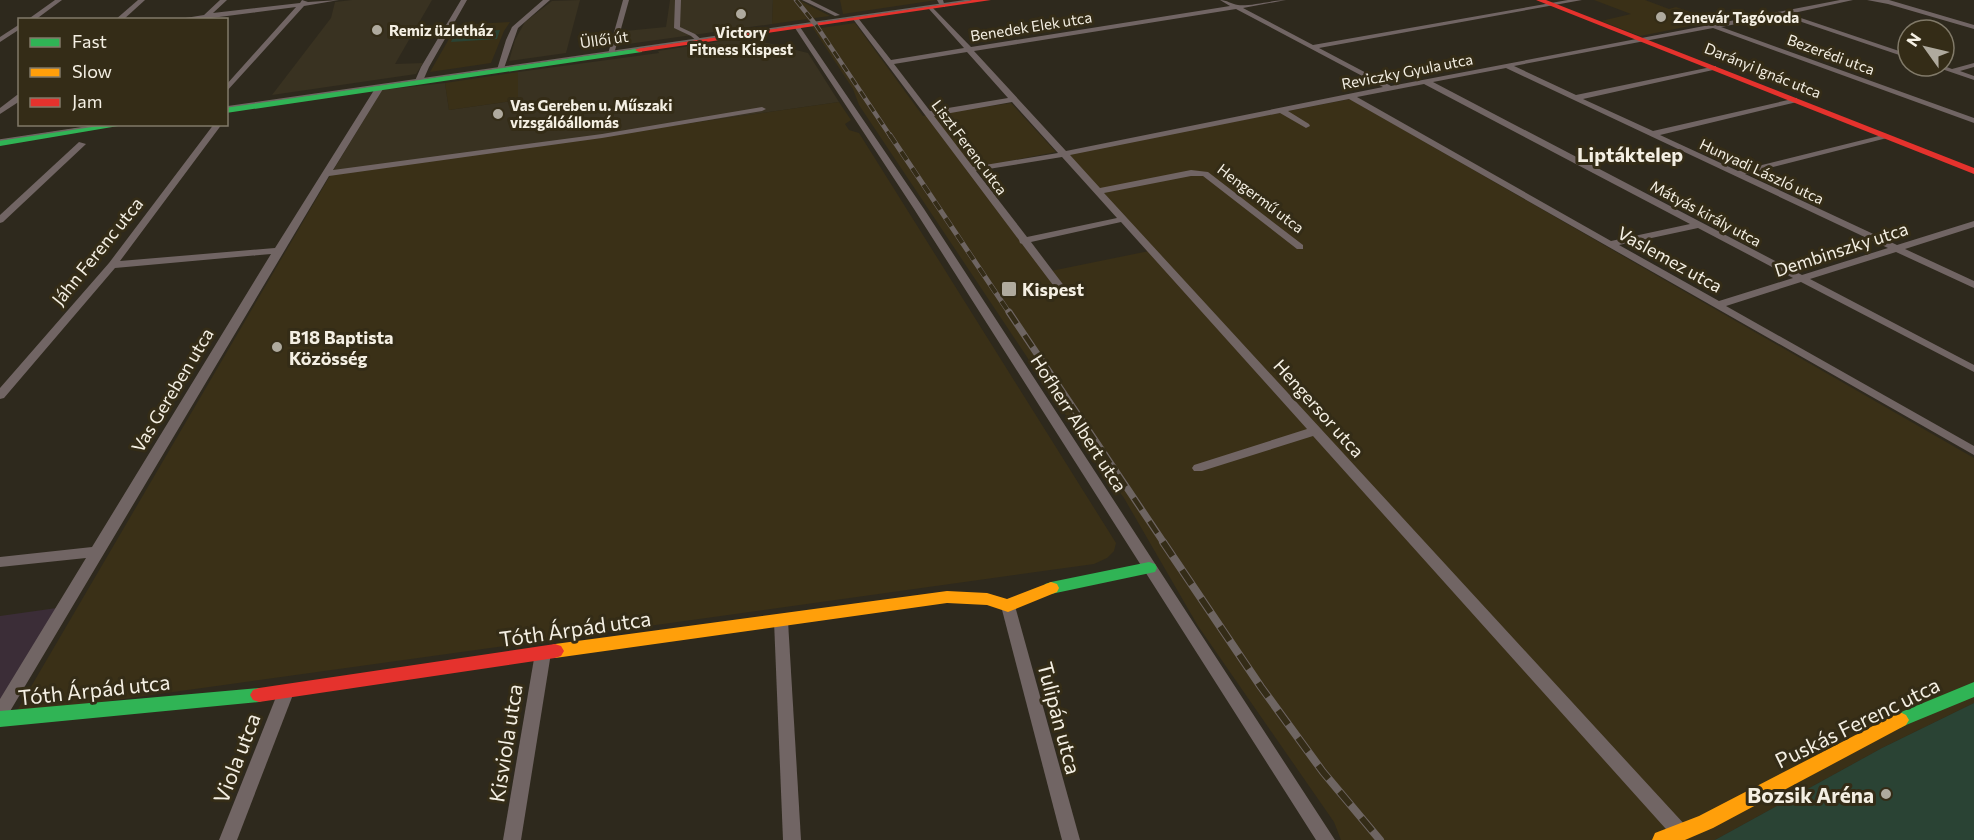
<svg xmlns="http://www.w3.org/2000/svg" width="1974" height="840" viewBox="0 0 1974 840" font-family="Commissioner,sans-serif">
  <rect width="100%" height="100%" fill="#2e291d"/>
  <g fill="#393221">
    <path d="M352 0H432L395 64 423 63 416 74 272 95 331 18 335 2Z"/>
    <path d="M580 0 566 53 509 61 515 40 525 22 552 1Z"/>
    <path d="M670 0H773L772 24 621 45 625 31 666 27Z"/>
    <path d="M728 40 768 43 808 53 839 102 331 174 382 90 445 83 449 110 518 100V72L659 53 658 51Z"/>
  </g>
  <g fill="#3a3017">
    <path d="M773 0H799L830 16 814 18 821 28 855 23 923 116 1011 103 1056 152 973 168 1051 271 1154 250 1068 154 1350 99 1974 458V703L1882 748 1715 840H1341L1334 822 1198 626 1124 498 1093 456 859 105 853 89 807 19 772 24Z"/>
    <path d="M840 0H937L843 14Z"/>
    <path d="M1594 0H1645L1669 9 1676 7 1715 21 1640 36 1601 21 1631 14Z"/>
    <path d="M510 22 504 31 491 63 430 72 457 25Z"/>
    <path d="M518 72V100L449 110 445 83Z"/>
    <path d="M839 102 851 120 845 124 849 130 859 133 1116 543 1114 551 1107 558 1094 564 15 714 331 174Z"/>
  </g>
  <path fill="#3b2d37" d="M64 607 0 713V616Z"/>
  <g fill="#2a4334">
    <path d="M500 30 497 39 451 42 455 33Z"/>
    <path d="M1974 703V840H1715L1882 748Z"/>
  </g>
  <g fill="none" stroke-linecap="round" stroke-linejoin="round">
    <g fill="#716564" fill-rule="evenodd">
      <path d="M55 0H62L35 20H27Z"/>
      <path d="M138 0H145L123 20H115Z"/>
      <path d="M220 0H227L213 13 300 3 302 0 308 2 339 0 304 6 226 92V85L296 7 196 20H173L204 15Z"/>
      <path d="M461 0H467L429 67 422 83 415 85 414 83 421 67Z"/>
      <path d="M543 0H550L518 28 503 71 496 73 506 40 512 27Z"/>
      <path d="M623 0H629L614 54 611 56 608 54Z"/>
      <path d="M675 0H681L680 27 695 34 703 41V43H699L691 36 674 28Z"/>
      <path d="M802 0H810L840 15 835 16Z"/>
      <path d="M937 0H943L945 7H941Z"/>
      <path d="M1220 0C1227 0 1231 4 1238 5 1247 7 1273 0 1286 0L1243 8 1313 45 1568 0H1582L1319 48 1391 86 1840 0H1853L1789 14 1908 54V58L1781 15 1721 27 1974 118V123L1713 28 1514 66 1576 95 1716 66V70H1713L1583 99 1653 131 1797 98V102L1660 135 1738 171 1887 134V138L1745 174 1897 245 1974 221V227L1905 249 1974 281V288L1896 252 1810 279 1974 365V372L1801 282 1726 306 1974 446V455L1349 99 1288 111 1309 124 1310 126 1306 128 1280 113 1070 155 1100 188 1191 170 1208 172 1303 245V249H1297L1203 176H1191L1104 193 1686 826 1689 832 1686 838 1680 840 1674 838 1313 436 1202 471H1194L1192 468 1194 465 1307 429 1121 222 1031 242 1068 291 1063 294 1059 293 1022 244 1020 243 1019 240 853 19 858 18 891 60 964 48 929 9V7L931 6 971 47 1230 6ZM1236 9 1383 87 1066 151 974 51ZM967 52 1008 98 930 111 894 64ZM1506 68 1888 248 1802 275 1433 82ZM1424 84 1690 224 1611 241 1357 97ZM1012 102 1058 153 973 167 934 116ZM1062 157 1117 218 1027 237 976 171ZM1698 228 1793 278 1719 301 1619 245Z"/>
      <path d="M1867 0H1889L1974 25V29L1888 4Z"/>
      <path d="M20 24V29L0 42V37Z"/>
      <path d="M796 27H800L924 209 1335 840H1316L914 209 795 28Z"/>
      <path d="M1974 63V67L1960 71 1974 76V80L1933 66H1944L1952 69Z"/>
      <path d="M376 87 383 89 333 170 602 134 762 107 766 109 762 111 602 138 329 176 6 718 0 720V699L86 558 0 567V557L92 547 271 254 115 268 4 398 0 399V388L109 263 214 124H222L120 261 275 248Z"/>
      <path d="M17 95H20V101L0 114V108Z"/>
      <path d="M79 142 86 144 3 222 0 223V215Z"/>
      <path d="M1008 600 1013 602 1015 606 1080 840H1062L1001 606 1003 602Z"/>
      <path d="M781 615 786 617 788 621 801 840H783L774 621 776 617Z"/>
      <path d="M543 647 548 649 551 653 521 840H503L535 653 538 649Z"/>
      <path d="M286 686 292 687 294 692 237 840H219L278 692 280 687Z"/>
    </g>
    <g fill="#30b455" fill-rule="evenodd">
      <path d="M639 48H642V52L226 113V107Z"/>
      <path d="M105 124H130L0 146V140Z"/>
      <path d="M1149 562 1155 564 1157 568 1155 572 1051 594 1045 592 1043 588 1045 584 1051 582Z"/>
      <path d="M1974 682V697L1906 725 1900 728 1894 725 1891 720 1894 715Z"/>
      <path d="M259 688 265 690 268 695 265 700 259 702 0 727V711Z"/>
    </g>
    <g fill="#ff9f0a" fill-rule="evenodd">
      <path d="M1051 582 1057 584 1059 588 1057 592 1008 612 987 605 947 603 555 658 549 656 546 651 549 646 555 644 947 591 987 593 1007 599Z"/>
      <path d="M1900 712 1906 715 1909 720 1906 725 1713 828 1685 840H1652L1655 833 1699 816Z"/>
    </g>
    <g fill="#e5322d" fill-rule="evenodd">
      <path d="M972 0H991L639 52 635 50 639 48Z"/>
      <path d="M1536 0H1546L1974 168V174Z"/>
      <path d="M555 644 561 646 564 651 561 656 555 658 259 702 253 700 250 695 253 690 259 688Z"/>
    </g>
    <g stroke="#6e6562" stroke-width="1.5">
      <path d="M226 107 970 0"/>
      <path d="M0 140 107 124"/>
    </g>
    <defs>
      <path id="rail-far3" d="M796 0 816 25 891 137"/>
      <path id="rail-far2" d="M890 135 1010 314"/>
      <path id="rail-far1" d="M1009 312 1164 543"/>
      <path id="rail" d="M1163 542 1261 687 1323 772 1380 840"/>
    </defs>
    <use href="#rail-far3" stroke="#6e6562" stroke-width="4.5"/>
    <use href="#rail-far2" stroke="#6e6562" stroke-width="5"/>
    <use href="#rail-far1" stroke="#6e6562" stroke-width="7"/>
    <use href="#rail" stroke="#6e6562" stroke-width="8"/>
    <use href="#rail-far3" stroke="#342c17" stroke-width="3" stroke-dasharray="8" stroke-linecap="butt"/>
    <use href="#rail-far2" stroke="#342c17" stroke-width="4" stroke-dasharray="10" stroke-linecap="butt"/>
    <use href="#rail-far1" stroke="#342c17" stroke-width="4.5" stroke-dasharray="14" stroke-linecap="butt"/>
    <use href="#rail" stroke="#342c17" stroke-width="6" stroke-dasharray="17" stroke-linecap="butt"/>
  </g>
  <g fill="#afaa9e" stroke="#342c17" stroke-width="2">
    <circle cx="741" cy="14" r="6"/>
    <circle cx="1661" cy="17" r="6"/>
    <circle cx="377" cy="30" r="6"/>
    <circle cx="498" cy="114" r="6"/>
    <rect x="1001" y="281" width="16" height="16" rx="3"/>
    <circle cx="277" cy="347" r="6"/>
    <circle cx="1886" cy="794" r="6"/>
  </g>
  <g text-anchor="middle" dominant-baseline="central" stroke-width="6" stroke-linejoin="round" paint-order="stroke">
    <g font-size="15" font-weight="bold" fill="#f4efe3" stroke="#342c17" text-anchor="start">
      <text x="1673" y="17">Zenevár Tagóvoda</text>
      <text x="389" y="30">Remiz üzletház</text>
      <text x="741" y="32" text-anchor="middle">Victory<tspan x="741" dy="17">Fitness Kispest</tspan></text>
      <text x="510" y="105">Vas Gereben u. Műszaki<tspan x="510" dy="17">vizsgálóállomás</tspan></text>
    </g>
    <g font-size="15" fill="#f4efe3" stroke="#342c17">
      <text transform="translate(1031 26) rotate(-9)">Benedek Elek utca</text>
      <text transform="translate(604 39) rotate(-8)">Üllői út</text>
      <text transform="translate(1831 54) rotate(20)">Bezerédi utca</text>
      <text transform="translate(1763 70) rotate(22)">Darányi Ignác utca</text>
      <text transform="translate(1407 71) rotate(-11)">Reviczky Gyula utca</text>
      <text transform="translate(970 147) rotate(53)">Liszt Ferenc utca</text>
      <text transform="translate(1762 171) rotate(25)">Hunyadi László utca</text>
      <text transform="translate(1261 198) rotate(37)">Hengermű utca</text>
      <text transform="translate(1706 213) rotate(28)">Mátyás király utca</text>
    </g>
    <g font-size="18" fill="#f4efe3" stroke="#342c17">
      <text transform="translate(1841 249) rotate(-18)">Dembinszky utca</text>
      <text transform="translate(97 251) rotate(-51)">Jáhn Ferenc utca</text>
      <text transform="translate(1670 259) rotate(29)">Vaslemez utca</text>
      <text transform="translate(172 390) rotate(-59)">Vas Gereben utca</text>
      <text transform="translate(1319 408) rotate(48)">Hengersor utca</text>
      <text transform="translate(1079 423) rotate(57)">Hofherr Albert utca</text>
    </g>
    <g font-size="18" font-weight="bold" fill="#f4efe3" stroke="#342c17" text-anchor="start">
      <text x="1022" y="289">Kispest</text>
      <text x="289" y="337">B18 Baptista<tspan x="289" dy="21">Közösség</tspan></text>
    </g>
    <g font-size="20" font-weight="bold" fill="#f4efe3" stroke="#342c17">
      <text x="1630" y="154">Liptáktelep</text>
    </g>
    <g font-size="21" fill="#f4efe3" stroke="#342c17">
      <text transform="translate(575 628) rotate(-8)">Tóth Árpád utca</text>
      <text transform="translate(94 689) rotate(-6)">Tóth Árpád utca</text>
      <text transform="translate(1060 718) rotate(75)">Tulipán utca</text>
      <text transform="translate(1857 722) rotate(-26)">Puskás Ferenc utca</text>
      <text transform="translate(505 743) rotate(-81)">Kisviola utca</text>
      <text transform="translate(236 758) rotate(-69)">Viola utca</text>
    </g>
    <g font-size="21" font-weight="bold" fill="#f4efe3" stroke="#342c17" text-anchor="end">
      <text x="1874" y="794">Bozsik Aréna</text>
    </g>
  </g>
  <rect x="18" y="18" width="210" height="108" fill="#342c17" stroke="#817a69" stroke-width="1.5"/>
  <rect x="30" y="38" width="30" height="9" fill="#30b455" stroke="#817a69" stroke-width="1.5"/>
  <text x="72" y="48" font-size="18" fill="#f4efe3">Fast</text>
  <rect x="30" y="68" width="30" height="9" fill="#ff9f0a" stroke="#817a69" stroke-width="1.5"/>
  <text x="72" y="78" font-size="18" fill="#f4efe3">Slow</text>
  <rect x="30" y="98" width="30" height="9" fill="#e5322d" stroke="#817a69" stroke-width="1.5"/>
  <text x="72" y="108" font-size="18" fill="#f4efe3">Jam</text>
  <g transform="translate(1926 48) rotate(304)"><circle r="28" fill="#342c17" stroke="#817a69" stroke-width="1.5"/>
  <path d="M0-4.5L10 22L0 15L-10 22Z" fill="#afaa9e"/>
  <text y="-9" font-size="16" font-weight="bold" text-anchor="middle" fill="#f4efe3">N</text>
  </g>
</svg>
